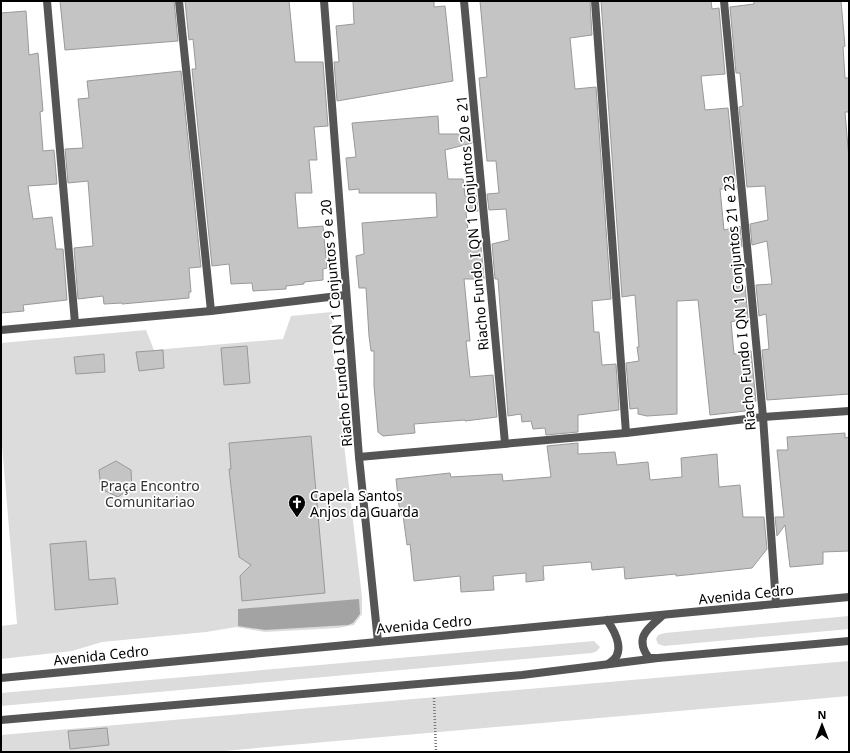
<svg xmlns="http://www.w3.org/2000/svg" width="850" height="753" viewBox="0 0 850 753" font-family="'Noto Sans',sans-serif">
  <rect width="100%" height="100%" fill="#fff"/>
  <g fill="#dcdcdc">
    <path d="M332 312 333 351 362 597V614L354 625 338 628 265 632 236 627 206 632 102 642 72 651 1 659V626L17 624 1 433V343L146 330 154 350 283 339 291 316Z"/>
    <path d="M849 616V629L664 646 658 644 656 639 658 635 665 633Z"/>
    <path d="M594 641 600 647 597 651 592 653 1 706V693Z"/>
    <path d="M849 661V696L212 752H1V735Z"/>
  </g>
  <path fill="#a3a3a3" d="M359 599 360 614 353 623 348 625 265 630 238 626V609Z"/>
  <g fill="#c4c4c4" stroke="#999">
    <path d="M60 1H174L178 41 65 50Z"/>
    <path d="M185 1H289L295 62H323L328 126 314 127 317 160H309L312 193H295L298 228 323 226 327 268 323 269V280L304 282V284L286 286V289L253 291 252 283 231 284 229 264 212 266 192 69H196L193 39 189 40Z"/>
    <path d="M353 1H434V7L445 6 453 81 337 101 334 62H339L336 26 354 24Z"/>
    <path d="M480 1H590L592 35 570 38 575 89 596 87 611 299 592 301 594 332H599L602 365 616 364 619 410 578 415V432L546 435 545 428 533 429 531 421 522 422 521 414 508 416 498 279H495L492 244 509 240 506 209 489 210 487 194 499 193 496 161H487L479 78 487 77Z"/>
    <path d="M601 1H711L712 9 719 8 725 74 701 76 705 110 728 108 736 188 720 189 724 230 740 226 742 247 732 250 736 287 745 286 748 318 731 322 734 354 751 351 756 401 751 402 745 411 710 415 698 300 677 301V414L647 416 638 414V408L630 409 626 363 639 361 637 347H639L635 295 622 297Z"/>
    <path d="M754 1H841L845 46 843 47 845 78H849V112H845L849 159V394L767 400 762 350 769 349 766 314 759 316 756 285 772 284 767 241 752 245 750 224 768 220 765 186 747 187 739 107 743 106 740 73H736L730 7 754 4Z"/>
    <path d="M26 11 29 55 38 53 43 111 40 112 43 151 54 150 57 184 28 186 33 219 52 217 56 249H63L67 300 23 305 24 311 1 313V13Z"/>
    <path d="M181 71 201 267 189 268 191 292H189V298L122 304V303L104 304 103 296 78 299 74 248 93 246 88 181 68 183 65 149 83 148 78 99 89 98 87 81Z"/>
    <path d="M438 116 439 134H471L472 143 445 150 448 179H463L465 196 476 195 478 211 466 212 470 250 481 247 484 279H464L470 341H466L470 377 493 375 497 417 465 421V420L414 424 415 433 383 436 378 432 374 386V351H371L369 336 366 288H359L356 256 364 254 362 223 437 217 436 193H359V189L349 190 346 158 356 157 352 123Z"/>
    <path d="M247 346 250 383 224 385 221 348Z"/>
    <path d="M163 350 164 368 139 371 136 352Z"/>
    <path d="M104 354 105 372 76 374 74 357Z"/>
    <path d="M845 433V438L849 437V551L823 552V564L790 567 785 525 777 536 775 517H784L777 450H788L787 437Z"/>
    <path d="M311 436 325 593 242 601 240 576 251 565 239 557 229 469H231L229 443Z"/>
    <path d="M578 443V454L615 452 617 465 648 462 650 480 682 477 681 458 717 454 719 487 740 485 743 517H764L767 549 752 568 676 576V574L625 579 624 567 592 570 591 562 543 566 544 580 526 582V573L493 576 494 590 461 592 460 576 414 581 410 544 407 545 403 515H400L396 479 450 473 451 477 502 474 503 481 551 477 547 446Z"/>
    <path d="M116 461 131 470 132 487 118 497 101 489 99 470Z"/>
    <path d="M86 541 89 580 115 578 118 604 55 610 50 544Z"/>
    <path d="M107 728 109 745 70 749 68 731Z"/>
  </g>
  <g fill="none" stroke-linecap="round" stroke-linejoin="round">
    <path stroke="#777" stroke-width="2.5" stroke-dasharray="1 2" stroke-linecap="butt" d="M434 698 436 752"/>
    <g stroke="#555" stroke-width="8">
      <path d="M47 1 75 323"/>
      <path d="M179 1 211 311"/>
      <path d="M324 1 359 457 378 642"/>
      <path d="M464 1 505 443"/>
      <path d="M595 1 626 433"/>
      <path d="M724 1 763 417 776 604"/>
      <path d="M1 330 211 311 346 295"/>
      <path d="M359 457 626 433 763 417 849 411"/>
    </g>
    <g stroke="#555" stroke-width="8">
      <path d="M607 620C616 633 627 654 608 664"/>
      <path d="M654 658H649C634 638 647 629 662 616"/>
      <path d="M1 678 849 597"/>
      <path d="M1 720 522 675 658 658 849 641"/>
    </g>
  </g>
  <defs>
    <symbol id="church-pin" viewBox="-11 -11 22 30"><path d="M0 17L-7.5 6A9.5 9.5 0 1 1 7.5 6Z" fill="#000" stroke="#fff"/><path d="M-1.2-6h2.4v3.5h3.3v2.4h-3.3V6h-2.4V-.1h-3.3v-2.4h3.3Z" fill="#fff"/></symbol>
  </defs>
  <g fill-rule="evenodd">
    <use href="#church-pin" x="287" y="493" width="20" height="27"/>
  </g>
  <g text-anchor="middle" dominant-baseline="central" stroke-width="3.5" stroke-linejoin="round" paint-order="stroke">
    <g font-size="14" fill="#000" stroke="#fff">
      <text transform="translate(472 223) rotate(-95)">Riacho Fundo I QN 1 Conjuntos 20 e 21</text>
      <text transform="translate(739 303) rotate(-95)">Riacho Fundo I QN 1 Conjuntos 21 e 23</text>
      <text transform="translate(336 323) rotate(-95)">Riacho Fundo I QN 1 Conjuntos 9 e 20</text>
      <text transform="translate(746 594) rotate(-6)">Avenida Cedro</text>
      <text transform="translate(424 624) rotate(-5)">Avenida Cedro</text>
      <text transform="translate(101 655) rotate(-6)">Avenida Cedro</text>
    </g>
    <g font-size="14" fill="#333" stroke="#fff">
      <text x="150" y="485">Praça Encontro<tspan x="150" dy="16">Comunitariao</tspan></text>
    </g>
    <g font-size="14" fill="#000" stroke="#fff" text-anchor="start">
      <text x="310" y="495">Capela Santos<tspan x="310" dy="16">Anjos da Guarda</tspan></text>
    </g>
  </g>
  <rect width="850" height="753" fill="none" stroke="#000000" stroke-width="4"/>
  <g transform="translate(822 725)" stroke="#ffffff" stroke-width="3" paint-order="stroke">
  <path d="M0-3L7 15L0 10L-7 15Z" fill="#000000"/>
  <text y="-6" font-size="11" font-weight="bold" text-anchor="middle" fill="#000000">N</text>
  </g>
</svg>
